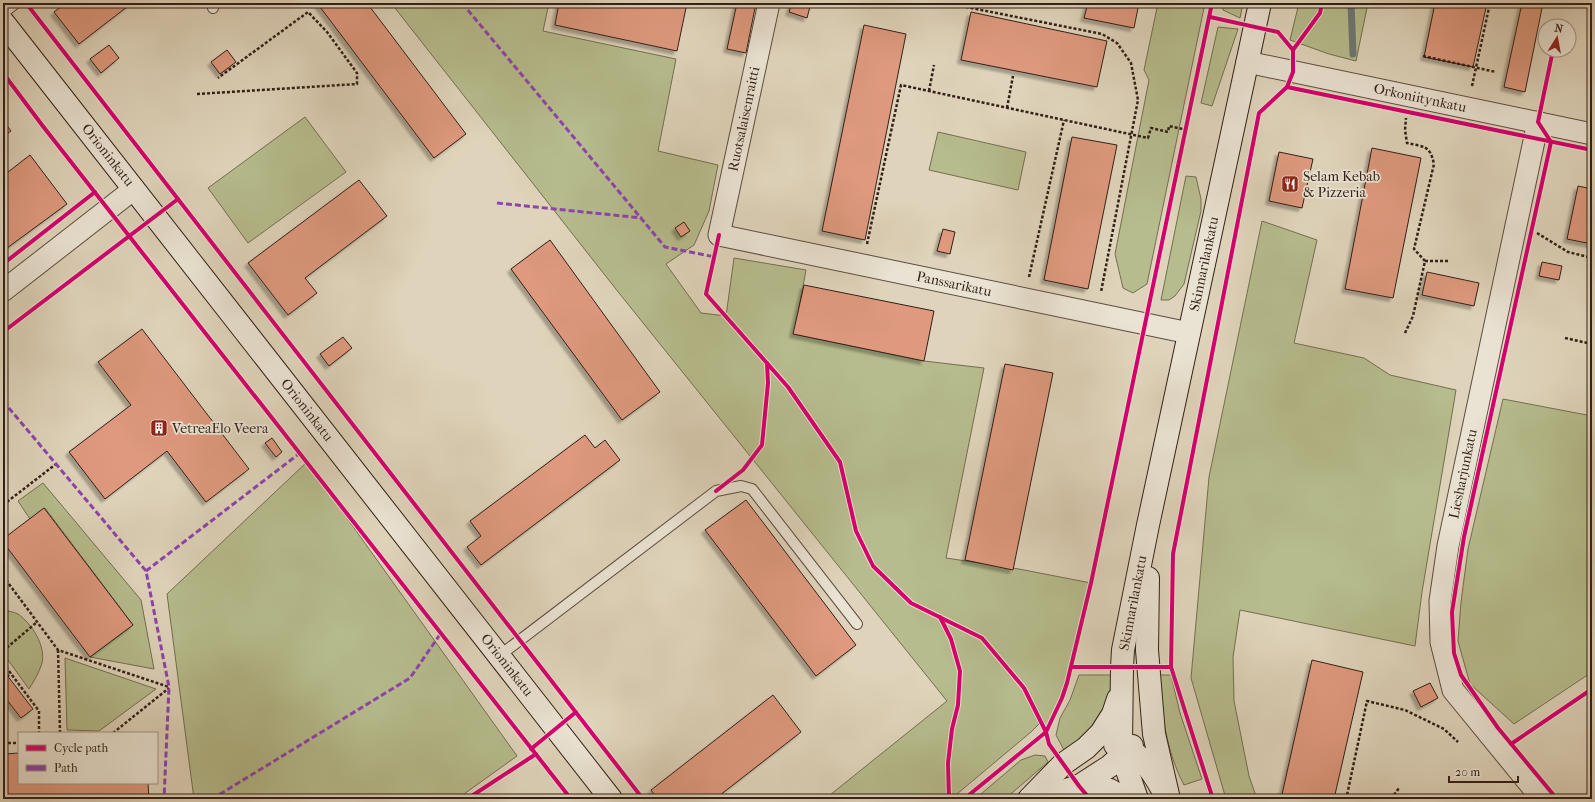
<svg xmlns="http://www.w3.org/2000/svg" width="1595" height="802" viewBox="0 0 1595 802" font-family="'IM FELL French Canon',serif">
  <defs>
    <filter id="shadow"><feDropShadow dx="-3.5" dy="3.5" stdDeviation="1" flood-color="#0004"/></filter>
  </defs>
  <rect width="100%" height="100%" fill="#dfd4bb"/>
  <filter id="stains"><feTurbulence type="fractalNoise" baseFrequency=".005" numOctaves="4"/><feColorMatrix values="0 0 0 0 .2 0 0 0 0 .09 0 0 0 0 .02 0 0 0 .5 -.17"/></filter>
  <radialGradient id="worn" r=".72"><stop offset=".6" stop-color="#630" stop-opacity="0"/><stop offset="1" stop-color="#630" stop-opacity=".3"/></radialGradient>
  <g fill="#b6bc8d" stroke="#746e52">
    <path d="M391 3H549L543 31 676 59 658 151 718 165 709 211 694 245 666 264 701 313 726 316 734 258 806 270 794 334 924 361 984 368 946 558 1019 569 1091 583 1067 683 1062 698 1046 732 1040 723 1031 732 951 799H825L947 701 619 293Z"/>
    <path d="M1158 3H1205L1147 284 1133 293 1123 288 1115 254 1149 80 1144 70Z"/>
    <path d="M1222 3H1243L1240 18 1223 10Z"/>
    <path d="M1299 3H1368L1356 61 1329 54 1290 40Z"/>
    <path d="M1218 27 1238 29 1212 106 1201 103Z"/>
    <path d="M305 117 346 172 248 243 208 188Z"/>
    <path d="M938 132 1026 152 1018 190 929 170Z"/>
    <path d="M1186 176 1196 177 1201 199V211L1184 284 1175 296 1169 300H1161Z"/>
    <path d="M1262 221 1317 240 1294 343 1364 358 1390 375 1456 390 1422 592 1415 646 1240 610 1233 657 1234 701 1249 776 1257 799H1226L1191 678 1209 477Z"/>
    <path d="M1503 399 1592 416V672L1514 724 1470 684 1458 641 1461 602 1468 549Z"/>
    <path d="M307 462 517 756 457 799H194L167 594Z"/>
    <path d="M43 483 141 600 154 669 90 657 133 625 45 508 30 519 18 501Z"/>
    <path d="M3 610C8 611 14 612 18 614 32 624 46 646 42 663 39 673 34 681 29 689L3 653Z"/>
    <path d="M65 658 156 689 99 731 67 730Z"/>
    <path d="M1079 675H1113C1112 686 1112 699 1107 709 1101 721 1075 742 1065 752L1056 735 1060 718 1070 700Z"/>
    <path d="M1158 675H1171L1180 713 1202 779 1184 785C1166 751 1162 713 1158 675Z"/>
    <path d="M1035 755 1045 756 1048 762 1005 799H975L1021 760Z"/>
  </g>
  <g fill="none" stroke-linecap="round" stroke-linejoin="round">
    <path stroke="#6d7a77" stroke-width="7" d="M1351 3 1353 54"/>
  </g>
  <g fill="#de997e" stroke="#321f18" filter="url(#shadow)">
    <path d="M66 3H132L79 44 54 12Z"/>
    <path d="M317 3H367L466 134 434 158Z"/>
    <path d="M559 3H687L677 51 555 25Z"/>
    <path d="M737 3H756L746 53 727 49Z"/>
    <path d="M792 3H811L807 18 789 12Z"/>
    <path d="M1088 3H1139L1134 28 1084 18Z"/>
    <path d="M1435 3H1487L1473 67 1424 57Z"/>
    <path d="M1522 3H1543L1525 92 1504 87Z"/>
    <path d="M971 12 1107 41 1097 87 961 60Z"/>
    <path d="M864 25 906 34 865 240 822 231Z"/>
    <path d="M109 45 119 58 101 73 90 59Z"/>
    <path d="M227 50 236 62 220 74 211 62Z"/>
    <path d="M5 123 11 131 3 137V125Z"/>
    <path d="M1072 137 1117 145 1088 289 1044 280Z"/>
    <path d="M1372 148 1421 158 1393 298 1345 289Z"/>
    <path d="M1279 152 1313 159 1302 208 1269 201Z"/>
    <path d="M30 155 67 204 3 251V176Z"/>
    <path d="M359 180 387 216 305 278 317 293 288 315 248 263Z"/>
    <path d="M1578 186 1592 189V244L1567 239Z"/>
    <path d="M684 222 690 231 681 237 675 228Z"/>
    <path d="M943 229 955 232 950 254 937 251Z"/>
    <path d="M550 240 660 392 622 420 511 269Z"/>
    <path d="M1542 262 1562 266 1559 280 1539 276Z"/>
    <path d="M1427 272 1479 283 1474 306 1422 295Z"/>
    <path d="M804 285 934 311 924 361 793 334Z"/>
    <path d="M142 329 249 469 206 502 167 451 105 499 69 452 131 405 98 362Z"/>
    <path d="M343 337 352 348 329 366 320 354Z"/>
    <path d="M1005 364 1053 373 1013 570 965 560Z"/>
    <path d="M585 435 595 448 605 440 620 460 481 565 467 547 481 536 470 521Z"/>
    <path d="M272 438 282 452 276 457 265 443Z"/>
    <path d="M746 500 856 645 816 676 705 530Z"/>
    <path d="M44 508 133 625 90 657 3 542V539Z"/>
    <path d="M1312 660 1363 672 1334 799H1281Z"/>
    <path d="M3 670 33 709 21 718 3 695Z"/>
    <path d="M1430 683 1438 698 1421 707 1413 691Z"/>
    <path d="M773 695 801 732 715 799H658L651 790Z"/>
    <path d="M19 753V783H148L149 799H7L4 754Z"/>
  </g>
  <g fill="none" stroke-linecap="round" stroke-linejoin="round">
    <defs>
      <g id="lane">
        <path d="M213 8 214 3"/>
        <path d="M3 13 16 3"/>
        <path d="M499 656 716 491 741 486 752 489 857 624"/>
      </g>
      <g id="street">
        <path d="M769 3 719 235 1189 333"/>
        <path d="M1247 62 1592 134"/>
        <path d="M1538 122 1448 546 1440 601 1441 642 1453 690 1542 799"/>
        <path d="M3 291 134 189"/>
      </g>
      <g id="secondary">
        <path d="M3 22 611 799"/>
        <path d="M1148 578 1147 650 1154 734 1169 799"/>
        <path d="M1115 745C1137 747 1152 771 1162 789"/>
        <path d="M1079 786 1110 766 1132 746"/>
        <path d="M1029 799 1063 764 1086 748 1101 733 1113 714 1118 699"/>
        <path d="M1037 799 1079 786 1110 790 1125 799"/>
        <path d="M1137 799 1122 756 1121 745 1122 667 1123 650 1148 525 1260 3"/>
      </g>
    </defs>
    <use href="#lane" stroke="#5d4c41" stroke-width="12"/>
    <use href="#street" stroke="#5d4c41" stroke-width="23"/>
    <use href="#secondary" stroke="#321f18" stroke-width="24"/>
    <g stroke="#321f18" stroke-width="2.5" stroke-dasharray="3 2" stroke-linecap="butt">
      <path d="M946 3 1102 34 1117 43 1131 63 1138 100 1101 292"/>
      <path d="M1508 3 1511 4"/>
      <path d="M1423 56 1496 72"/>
      <path d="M1472 86 1490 3"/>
      <path d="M929 91 934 65"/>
      <path d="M197 94 357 84V73L327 32 308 12 218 78"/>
      <path d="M1007 108 1013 76"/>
      <path d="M1537 233 1568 252 1592 258"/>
      <path d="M867 244 901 85 1148 138 1151 128 1168 132 1169 126 1187 130"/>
      <path d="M1425 261H1449"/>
      <path d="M1029 277 1064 120"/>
      <path d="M1405 333 1413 316 1425 261 1414 249 1434 164C1430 145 1424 147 1407 143L1405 130 1406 118"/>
      <path d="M1565 338 1592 344"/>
      <path d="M3 505 56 464"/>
      <path d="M3 576 58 650 169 687"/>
      <path d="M58 650 60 733"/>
      <path d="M3 651 37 622"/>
      <path d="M3 663 39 711V733"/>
      <path d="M3 680 11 673"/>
      <path d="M113 733 169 688"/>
      <path d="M3 743H19"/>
      <path d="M1361 799 1347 795 1367 701 1405 710 1444 729 1458 742"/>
      <path d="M1391 799 1399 788"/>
    </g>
    <use href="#lane" stroke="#eae3d3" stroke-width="10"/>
    <use href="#street" stroke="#eae3d3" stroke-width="21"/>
    <use href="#secondary" stroke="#eae3d3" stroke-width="22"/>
    <g stroke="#8e44ad" stroke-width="3" stroke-dasharray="6 3" stroke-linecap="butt">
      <path d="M462 3 665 247 715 257"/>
      <path d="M497 203 642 218"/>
      <path d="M3 401 146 571 169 687 164 799"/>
      <path d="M146 571 300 453"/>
      <path d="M212 799 410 678 441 633"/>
    </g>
    <defs>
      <g id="cycleway">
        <path d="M26 3 643 799"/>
        <path d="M1210 17 1278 32 1293 50V72L1287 87 1259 113 1173 554 1171 667 1213 799"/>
        <path d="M1293 50 1320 13 1322 3"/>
        <path d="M1553 50 1538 122 1551 142 1464 537 1452 612 1454 653 1461 675 1498 728 1557 799"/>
        <path d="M3 73 42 125 571 799"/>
        <path d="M1287 87 1592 150"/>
        <path d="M719 235 706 294 788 387 840 462 856 531 873 566 911 603 982 638 1024 688 1046 732 964 799"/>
        <path d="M3 264 95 192"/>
        <path d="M3 332 178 199"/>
        <path d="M716 491 743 470 762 445 768 383 767 363"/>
        <path d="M940 617 951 639 960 671 958 705 952 729 948 763 949 799"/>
        <path d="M1071 667H1171"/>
        <path d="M1511 744 1592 689"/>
        <path d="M531 749 576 712"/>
        <path d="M467 799 536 754"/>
        <path d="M1090 799 1079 786 1049 744 1046 732 1062 698 1067 683 1091 583 1212 3"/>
      </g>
    </defs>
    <use href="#cycleway" stroke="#eae3d3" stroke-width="6"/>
    <use href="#cycleway" stroke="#d6006c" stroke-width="4"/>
  </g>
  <defs>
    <symbol id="restaurant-square" viewBox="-11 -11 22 22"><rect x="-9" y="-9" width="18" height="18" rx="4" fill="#8f2418" stroke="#eae3d3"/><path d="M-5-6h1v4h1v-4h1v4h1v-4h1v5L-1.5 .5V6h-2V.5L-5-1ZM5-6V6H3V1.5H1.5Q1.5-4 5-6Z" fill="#fff"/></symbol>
    <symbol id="building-square" viewBox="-11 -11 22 22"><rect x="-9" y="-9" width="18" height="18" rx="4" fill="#8f2418" stroke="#eae3d3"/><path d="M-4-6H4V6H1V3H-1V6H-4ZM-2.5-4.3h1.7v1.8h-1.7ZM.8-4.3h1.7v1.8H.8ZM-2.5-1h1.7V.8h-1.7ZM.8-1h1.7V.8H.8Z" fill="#fff"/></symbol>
  </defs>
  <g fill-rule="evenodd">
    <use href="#restaurant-square" x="1280" y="174" width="20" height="20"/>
    <use href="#building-square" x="149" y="418" width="20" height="20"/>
  </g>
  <g text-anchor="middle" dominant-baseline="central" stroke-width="3.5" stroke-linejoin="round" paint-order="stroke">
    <g font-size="14" fill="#321f18" stroke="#eae3d3">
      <text transform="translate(1420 98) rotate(12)">Orkoniitynkatu</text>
      <text transform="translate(744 119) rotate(-78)">Ruotsalaisenraitti</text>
      <text transform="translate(108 155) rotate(52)">Orioninkatu</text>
      <text transform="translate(1204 264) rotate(-78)">Skinnarilankatu</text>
      <text transform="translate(954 284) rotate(12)">Panssarikatu</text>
      <text transform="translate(307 410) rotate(52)">Orioninkatu</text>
      <text transform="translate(1463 474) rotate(-78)">Liesharjunkatu</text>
      <text transform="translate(1133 603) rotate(-79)">Skinnarilankatu</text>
      <text transform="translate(507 665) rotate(52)">Orioninkatu</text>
    </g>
    <g font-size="14" fill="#321f18" stroke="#eae3d3" text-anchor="start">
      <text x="1303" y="176">Selam Kebab<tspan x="1303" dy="16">&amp; Pizzeria</tspan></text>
      <text x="172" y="428">VetreaElo Veera</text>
    </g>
  </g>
  <rect width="1595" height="802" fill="none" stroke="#dfd4bb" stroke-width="16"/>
  <rect x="4" y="4" width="1587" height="794" fill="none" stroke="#321f18" stroke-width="2"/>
  <rect x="8" y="8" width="1579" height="786" fill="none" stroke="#321f18"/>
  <rect x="18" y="732" width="140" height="52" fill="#eae3d3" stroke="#a09588"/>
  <rect x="26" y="745" width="20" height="6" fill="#d6006c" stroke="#a09588"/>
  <text x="54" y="752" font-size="12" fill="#321f18">Cycle path</text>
  <rect x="26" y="765" width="20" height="6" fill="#8e44ad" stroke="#a09588"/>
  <text x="54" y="772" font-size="12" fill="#321f18">Path</text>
  <g transform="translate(1557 38) rotate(11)"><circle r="19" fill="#eae3d3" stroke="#a09588"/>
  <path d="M0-3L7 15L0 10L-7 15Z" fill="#8f2418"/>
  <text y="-6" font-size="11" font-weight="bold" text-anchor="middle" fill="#321f18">N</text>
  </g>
  <path d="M1449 776v6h69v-6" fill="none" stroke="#321f18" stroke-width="2"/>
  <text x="1455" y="776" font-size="12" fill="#321f18" stroke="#eae3d3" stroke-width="3" paint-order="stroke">20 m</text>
  <rect width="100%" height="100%" filter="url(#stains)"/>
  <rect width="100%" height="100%" fill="url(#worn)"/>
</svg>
